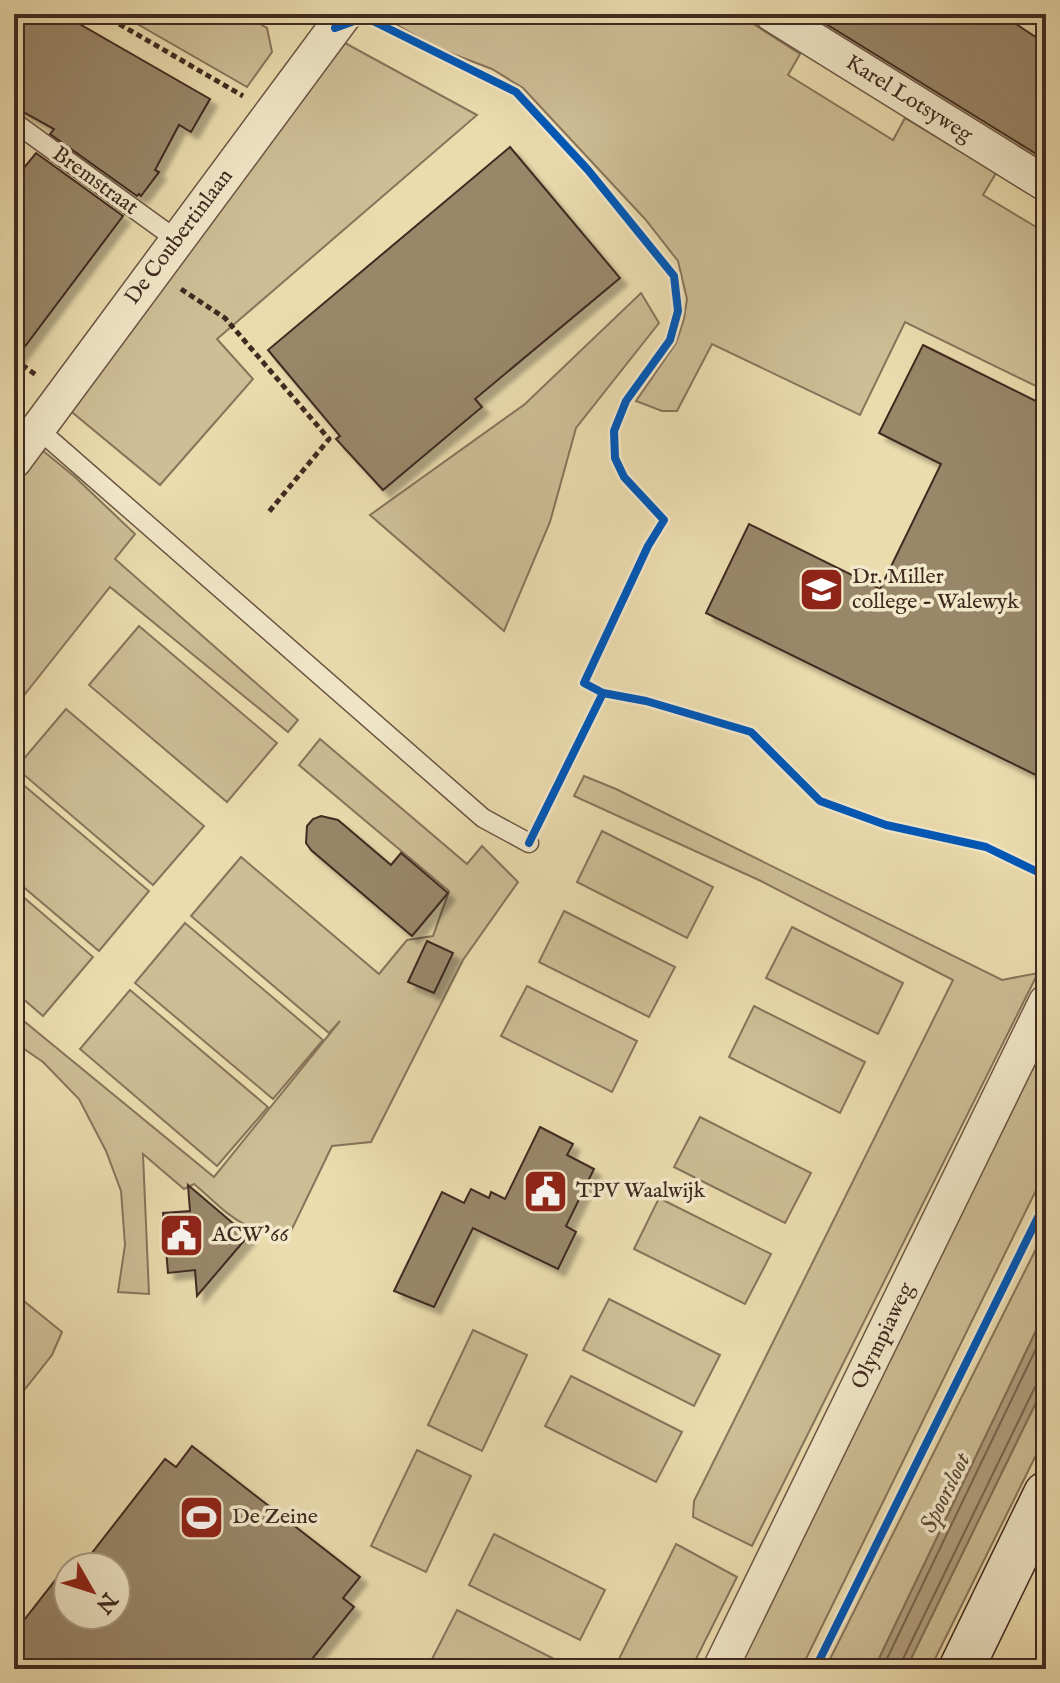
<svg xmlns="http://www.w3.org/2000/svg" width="1060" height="1683" viewBox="0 0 1060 1683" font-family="'IM FELL English',serif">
  <defs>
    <filter id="shadow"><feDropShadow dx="7" dy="7" stdDeviation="2" flood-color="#0004"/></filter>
  </defs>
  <rect width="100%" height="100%" fill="#ebdcae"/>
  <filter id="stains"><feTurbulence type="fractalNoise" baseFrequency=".0025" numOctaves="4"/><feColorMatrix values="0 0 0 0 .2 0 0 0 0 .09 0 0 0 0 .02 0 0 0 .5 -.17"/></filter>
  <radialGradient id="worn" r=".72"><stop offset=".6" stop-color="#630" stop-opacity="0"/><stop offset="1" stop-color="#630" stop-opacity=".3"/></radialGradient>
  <g fill="#cebe96" stroke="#87745b" stroke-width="2">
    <path d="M120 14H237L252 22 266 16 262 25 267 28 272 52 247 87Z"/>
    <path d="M378 14H738L800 54 788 75 893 140 905 118 996 173 983 195 1046 233V391L905 322 860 415 712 344 677 411H662L636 401 676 343 684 319 687 299 678 261 645 219 523 88 492 69 437 48Z"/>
    <path d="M345 43 477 115 217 339 253 379 160 485 67 408Z"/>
    <path d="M641 293 659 323 576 428 550 522 504 631 370 515 525 404Z"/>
    <path d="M36 445 75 477 135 534 115 559 298 720 288 732 110 587 14 708V475Z"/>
    <path d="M139 626 277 743 227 802 89 685Z"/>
    <path d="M66 709 204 826 153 885 16 768Z"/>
    <path d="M320 739 467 864 482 846 518 882 463 960 371 1142 332 1146 291 1231C240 1234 230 1214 194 1184L184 1189 143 1154 149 1294 118 1292 125 1245 121 1191 106 1151 79 1099 43 1062 14 1042V1013L214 1177 340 1021 329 1033 191 916 241 857 379 974 407 940 433 936 449 891 299 765Z"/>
    <path d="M584 776 616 789 1002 980 1038 973 752 1546 693 1517 694 1501 953 980 761 881 574 796Z"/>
    <path d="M14 777 149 891 99 951 14 879Z"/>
    <path d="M602 831 713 887 687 938 577 882Z"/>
    <path d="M14 889 93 957 43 1016 14 991Z"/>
    <path d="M564 911 675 967 649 1017 539 962Z"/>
    <path d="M185 923 323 1040 273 1099 135 983Z"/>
    <path d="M792 927 903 983 878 1034 766 978Z"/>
    <path d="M527 986 637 1041 612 1092 501 1036Z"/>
    <path d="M130 990 268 1107 217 1166 80 1049Z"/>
    <path d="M754 1006 865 1062 840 1113 729 1057Z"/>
    <path d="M1046 1039V1170L801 1669H730Z"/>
    <path d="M700 1117 811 1173 785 1223 674 1167Z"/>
    <path d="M659 1198 771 1254 745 1304 634 1249Z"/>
    <path d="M1046 1229V1310L874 1669H825Z"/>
    <path d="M14 1293 62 1332 52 1355 14 1403Z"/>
    <path d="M609 1299 720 1355 694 1406 583 1350Z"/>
    <path d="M473 1330 527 1355 482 1451 428 1425Z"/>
    <path d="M571 1376 682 1432 656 1482 545 1426Z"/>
    <path d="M1046 1382V1435L930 1669H906Z"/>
    <path d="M417 1450 471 1476 426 1572 371 1546Z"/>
    <path d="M494 1534 605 1590 580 1640 469 1585Z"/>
    <path d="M676 1544 737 1577 691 1669H614Z"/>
    <path d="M457 1610 568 1666 567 1669H448L431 1661Z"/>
  </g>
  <path fill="#b19f7e" stroke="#847058" stroke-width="2" d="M1046 1310V1382L906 1669H874Z"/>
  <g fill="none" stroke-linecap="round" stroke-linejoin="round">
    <g stroke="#78644f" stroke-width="2">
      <path d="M882 1669 1046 1328"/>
      <path d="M900 1669 901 1663 1035 1387 1039 1382 1046 1381"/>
    </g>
  </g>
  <g fill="#99876a" stroke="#402a20" stroke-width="2" filter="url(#shadow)">
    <path d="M28 14H62L210 99 191 132 179 125 155 170 159 172 141 196 139 194 137 196 50 134 54 129 14 107V37Z"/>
    <path d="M810 14H1001L1046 44V160Z"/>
    <path d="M510 147 620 278 475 399 482 407 383 490 336 439 340 436 268 350Z"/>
    <path d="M36 153 123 216 14 361V180Z"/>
    <path d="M923 345 1046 406V780L706 613 749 524 880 589 941 464 879 433Z"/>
    <path d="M321 816 338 820 391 865 401 853 448 893 412 936 311 850 306 843 307 826 313 819Z"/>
    <path d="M427 941 453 953 434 993 408 982Z"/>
    <path d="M540 1127 573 1144 567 1155 594 1169 566 1226 576 1232 558 1269 473 1228 434 1307 394 1291 442 1192 464 1203 471 1189 489 1198 491 1192 505 1199Z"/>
    <path d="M188 1185 248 1236 197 1296 195 1270 168 1273 163 1213 190 1211Z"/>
    <path d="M192 1446 360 1577 343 1598 354 1607 304 1669H14V1633L64 1569 68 1572V1615H116V1567H81L165 1459 176 1467Z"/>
  </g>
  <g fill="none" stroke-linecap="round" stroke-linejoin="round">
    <defs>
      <g id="service">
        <path d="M14 122 177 240"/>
        <path d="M38 429 483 818 529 843"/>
      </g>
      <g id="minor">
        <path d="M772 14 1046 184"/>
        <path d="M14 461 345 14"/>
        <path d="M720 1669 1046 1002"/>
      </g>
      <path id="secondary" d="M961 1669 1046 1494"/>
    </defs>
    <use href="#service" stroke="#6b5644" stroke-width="21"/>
    <use href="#minor" stroke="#6b5644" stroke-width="37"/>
    <use href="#secondary" stroke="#402a20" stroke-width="47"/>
    <g stroke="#402a20" stroke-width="5" stroke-dasharray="6 4" stroke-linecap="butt">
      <path d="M102 14 243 96"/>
      <path d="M14 18 16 14"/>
      <path d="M181 289 225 318 329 439 268 513"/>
      <path d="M14 359 36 375"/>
    </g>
    <use href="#service" stroke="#f2e8ca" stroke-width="18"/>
    <use href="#minor" stroke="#f2e8ca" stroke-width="34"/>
    <use href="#secondary" stroke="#f2e8ca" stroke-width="44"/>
    <defs>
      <g id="cycleway">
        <path d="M335 28 365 17 516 92 588 170 674 276 678 311 670 340 626 401 614 431 615 458 624 477 664 520 648 546 584 683 603 693"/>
        <path d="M529 843 603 693 646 701 751 732 820 801 886 825 986 847 1046 876"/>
        <path d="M815 1669 1046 1201"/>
      </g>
    </defs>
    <use href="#cycleway" stroke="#f2e8ca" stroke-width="13"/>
    <use href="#cycleway" stroke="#0057b8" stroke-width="8"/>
  </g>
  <defs>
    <symbol id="school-square" viewBox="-11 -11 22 22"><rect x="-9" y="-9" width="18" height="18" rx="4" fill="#8f2418" stroke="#f2e8ca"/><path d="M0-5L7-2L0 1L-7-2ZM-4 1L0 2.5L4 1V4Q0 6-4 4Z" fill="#fff"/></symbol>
    <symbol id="civic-square" viewBox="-11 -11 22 22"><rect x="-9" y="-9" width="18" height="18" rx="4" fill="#8f2418" stroke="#f2e8ca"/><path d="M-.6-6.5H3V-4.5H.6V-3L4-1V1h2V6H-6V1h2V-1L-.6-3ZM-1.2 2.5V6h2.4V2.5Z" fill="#fff"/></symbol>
    <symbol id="stadium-square" viewBox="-11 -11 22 22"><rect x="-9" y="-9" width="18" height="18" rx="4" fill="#8f2418" stroke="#f2e8ca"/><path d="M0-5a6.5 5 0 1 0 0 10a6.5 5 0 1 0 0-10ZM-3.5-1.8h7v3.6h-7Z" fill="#fff"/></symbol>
  </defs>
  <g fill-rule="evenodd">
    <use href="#school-square" x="796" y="564" width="51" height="51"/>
    <use href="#civic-square" x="520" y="1166" width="51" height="51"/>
    <use href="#civic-square" x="156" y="1210" width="51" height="51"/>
    <use href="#stadium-square" x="176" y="1492" width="51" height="51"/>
  </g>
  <g text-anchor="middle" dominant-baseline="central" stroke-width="7" stroke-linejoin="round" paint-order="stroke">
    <g font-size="22" fill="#402a20" stroke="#f2e8ca">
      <text transform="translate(909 99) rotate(32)">Karel Lotsyweg</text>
      <text transform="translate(95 181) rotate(36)">Bremstraat</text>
      <text transform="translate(179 237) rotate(-53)">De Coubertinlaan</text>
      <text transform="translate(883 1336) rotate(-64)">Olympiaweg</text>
    </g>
    <g font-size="22" fill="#402a20" stroke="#f2e8ca" text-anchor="start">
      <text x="852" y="577">Dr. Miller<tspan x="852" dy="25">college - Walewyk</tspan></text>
      <text x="576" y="1191">TPV Waalwijk</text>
      <text x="212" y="1235">ACW'66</text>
      <text x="232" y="1517">De Zeine</text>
    </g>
    <g font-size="24" font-style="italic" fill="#5c4738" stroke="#f2e8ca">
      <text transform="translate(946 1493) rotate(-64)">Spoorsloot</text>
    </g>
  </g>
  <rect width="1060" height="1683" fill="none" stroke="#ebdcae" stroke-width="48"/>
  <rect x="16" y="16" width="1028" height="1651" fill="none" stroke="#402a20" stroke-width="4"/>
  <rect x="24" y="24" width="1012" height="1635" fill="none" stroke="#402a20" stroke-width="2"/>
  <g transform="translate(92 1591) rotate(129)"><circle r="38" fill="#f2e8ca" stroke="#ab9c86" stroke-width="2"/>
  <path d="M0-6L14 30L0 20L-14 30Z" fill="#8f2418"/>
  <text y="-12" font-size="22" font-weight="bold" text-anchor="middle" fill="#402a20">N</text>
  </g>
  <rect width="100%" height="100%" filter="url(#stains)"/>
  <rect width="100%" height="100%" fill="url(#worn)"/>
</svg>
